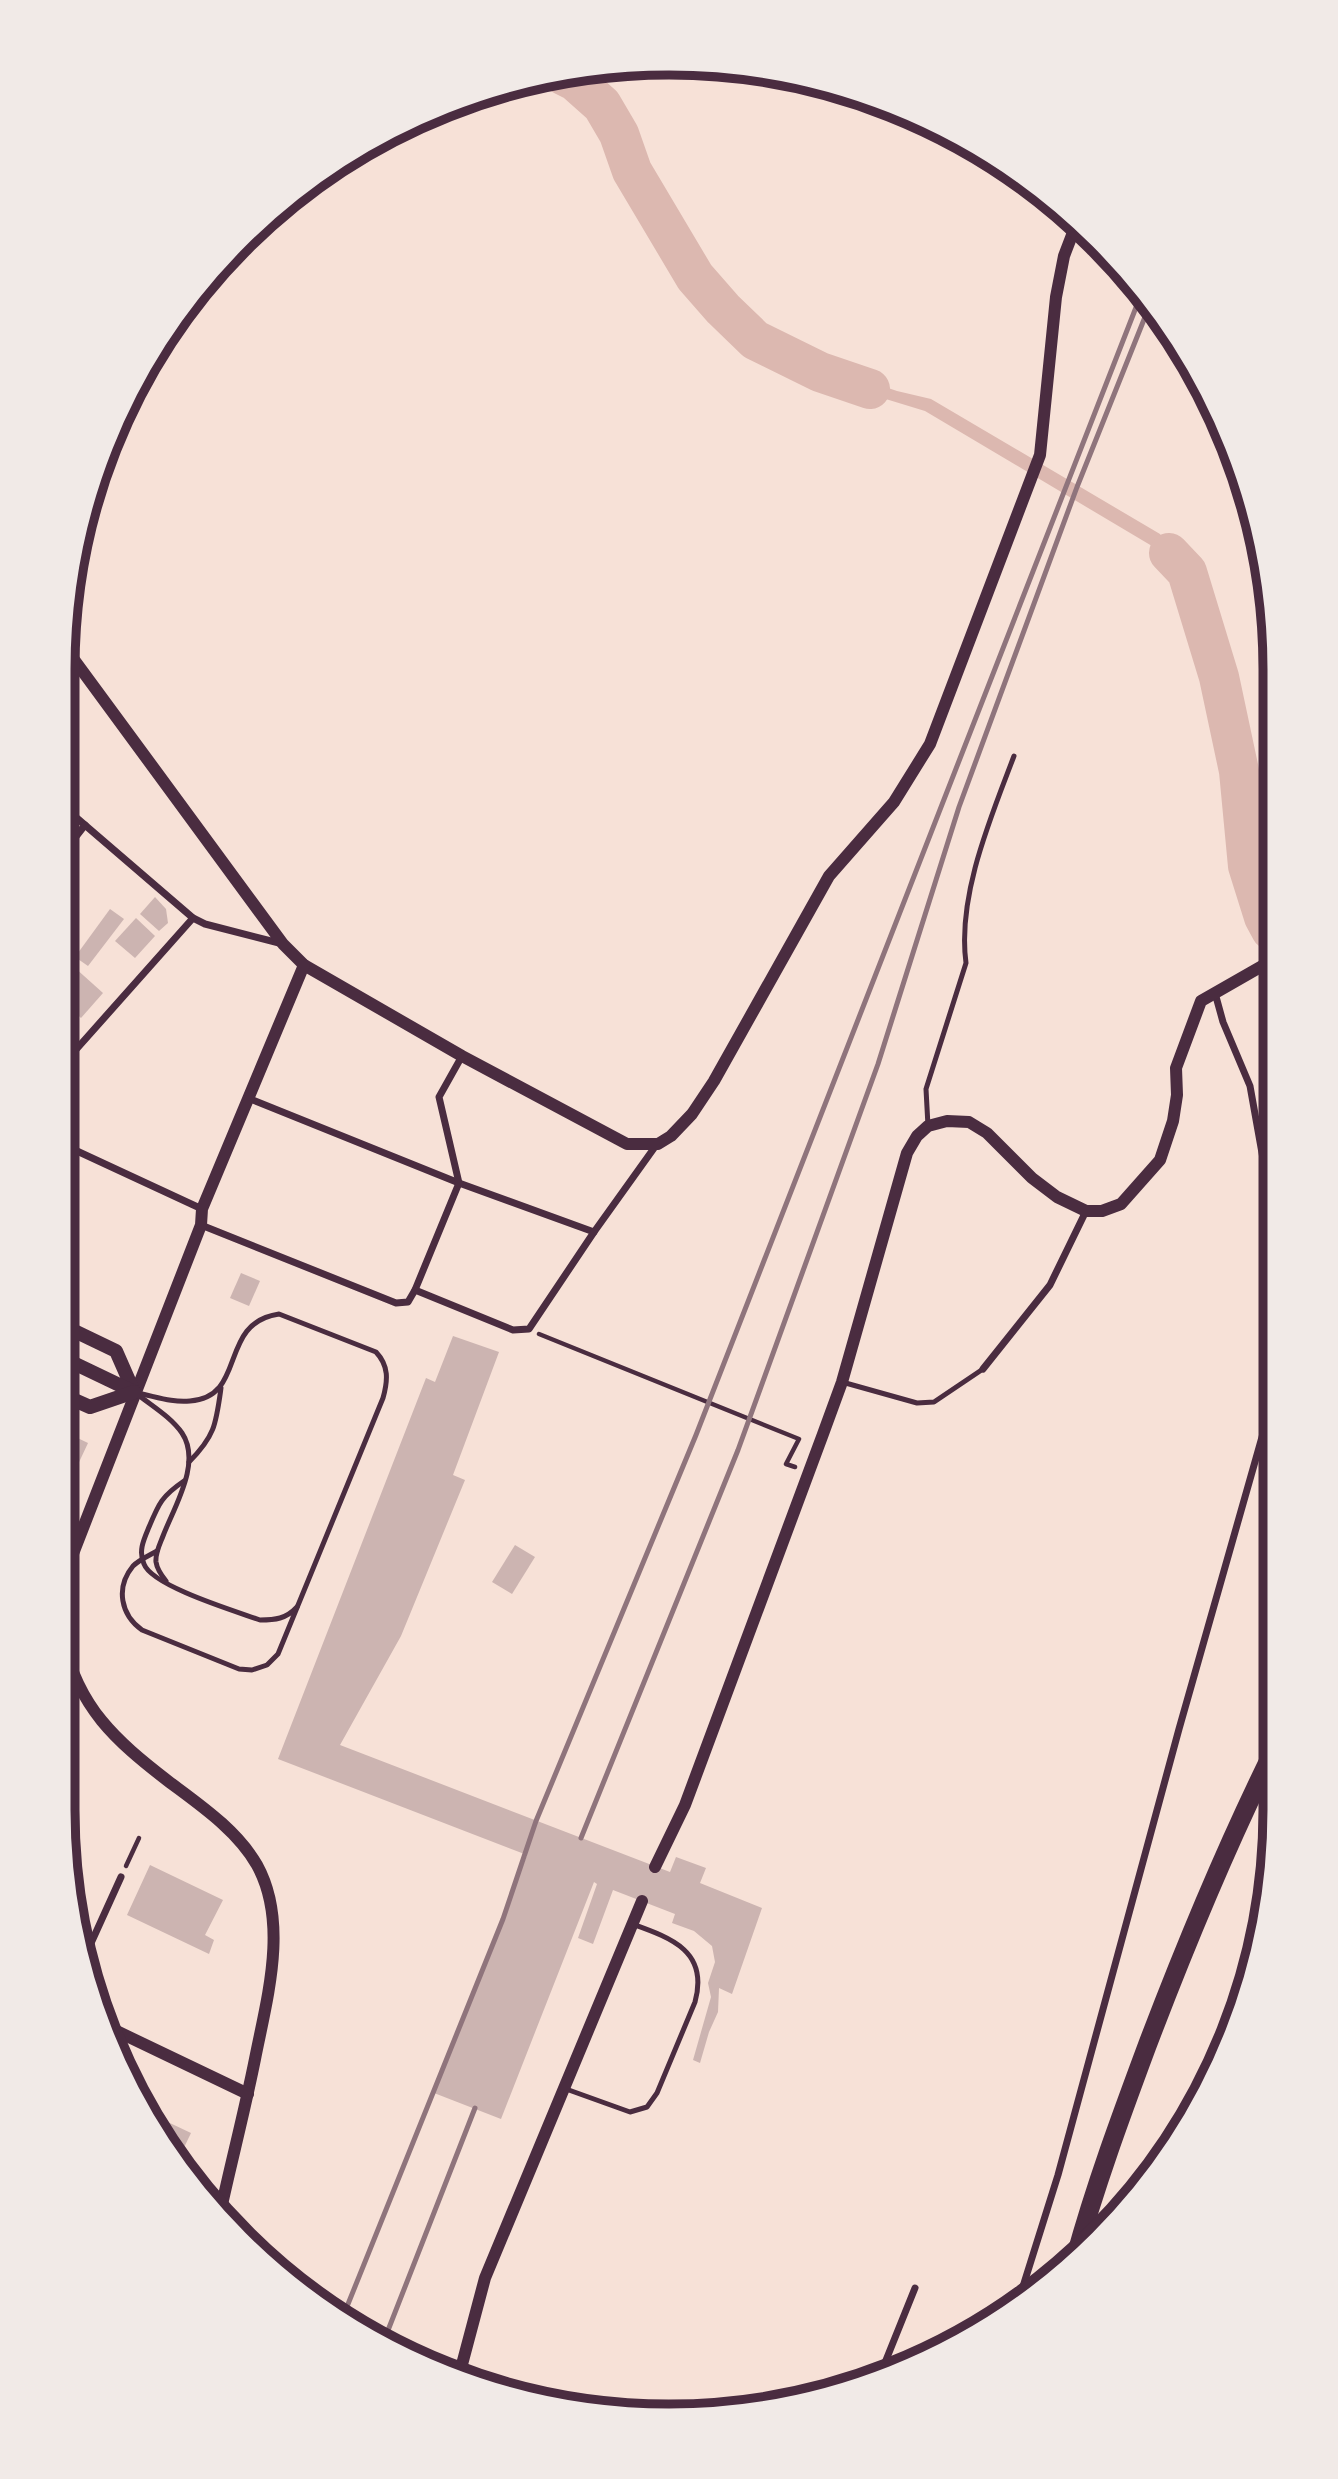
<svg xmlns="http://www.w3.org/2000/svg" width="1338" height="2479" viewBox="0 0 1338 2479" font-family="'DM Sans',sans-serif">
  <rect width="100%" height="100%" fill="#f7e1d7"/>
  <path fill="#dcb8b0" d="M823 366 897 391 931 399 1160 534 1168 545 1195 568 1205 596 1189 602C1183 583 1173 553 1152 546L925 411 817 378Z"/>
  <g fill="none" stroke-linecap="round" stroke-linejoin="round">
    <g stroke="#dcb8b0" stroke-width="40">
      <path d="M563 75 575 81 602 105 619 134 632 171 695 277 723 309 755 340 820 372 870 389"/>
      <path d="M1169 553 1187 572 1219 677 1239 771 1248 866 1264 917 1271 930"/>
    </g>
  </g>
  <g fill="#ccb4b1">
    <path d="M155 897 166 909 168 923 159 931 140 914Z"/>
    <path d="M110 909 124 919 88 966 75 957Z"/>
    <path d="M136 918 155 936 135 958 115 941Z"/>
    <path d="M64 958 103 993 81 1018 64 1003Z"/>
    <path d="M241 1273 260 1281 249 1306 230 1298Z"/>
    <path d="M453 1336 499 1352 453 1475 465 1480 401 1636 340 1745 670 1872 676 1857 706 1868 700 1883 762 1908 732 1994 719 1988 718 2012 709 2032 700 2063 693 2060 711 1997 708 1983 715 1962 712 1946 694 1931 672 1923 675 1914 613 1890 593 1944 578 1938 597 1884 594 1882 501 2119 434 2093 527 1855 278 1759 426 1378 435 1382Z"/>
    <path d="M63 1431 88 1443 66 1490 63 1489Z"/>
    <path d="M515 1545 535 1557 512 1594 492 1582Z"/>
    <path d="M150 1865 223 1900 205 1935 214 1940 209 1954 127 1915Z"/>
    <path d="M155 2116 191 2133 178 2160 162 2130Z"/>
  </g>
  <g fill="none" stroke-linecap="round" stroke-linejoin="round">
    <g stroke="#4a2c40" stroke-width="4.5">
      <path d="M539 1334 799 1439 786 1464 795 1467"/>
      <path d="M126 1866 139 1838"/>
    </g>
    <g stroke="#4a2c40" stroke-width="5">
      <path d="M928 1126 926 1089 966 963C957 896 991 817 1014 756"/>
      <path d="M842 1382 917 1403 934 1402 983 1369"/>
      <path d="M137 1393C154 1396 172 1403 190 1401 248 1397 217 1323 279 1314L376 1352C389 1366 388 1380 383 1398L278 1654 267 1665 252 1670 239 1669 142 1630C121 1615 115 1588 133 1566 139 1560 150 1555 157 1551"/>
      <path d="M137 1394C152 1406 171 1417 182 1433 202 1463 174 1507 163 1536 160 1544 155 1553 156 1562 157 1569 162 1576 166 1581"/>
      <path d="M189 1462C215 1436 216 1424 221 1388"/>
      <path d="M184 1481C162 1496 159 1503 149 1527 144 1539 138 1551 144 1564 152 1586 235 1611 260 1620 275 1620 286 1619 297 1607"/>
      <path d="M566 2089 630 2112 647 2107 657 2093 695 2002C709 1951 671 1938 632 1924"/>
    </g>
    <g stroke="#4a2c40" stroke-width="7">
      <path d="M64 681 79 667"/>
      <path d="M64 807 193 918 205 924 283 944"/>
      <path d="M64 852 85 825"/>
      <path d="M1215 993 1223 1022 1250 1086 1272 1209"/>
      <path d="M64 1069 73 1053 193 918"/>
      <path d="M248 1098 459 1183 594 1232"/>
      <path d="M64 1145 202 1209"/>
      <path d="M201 1225 396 1303 408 1302 415 1290 459 1183 439 1097 462 1056"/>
      <path d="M415 1290 513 1330 529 1329 594 1232 657 1144"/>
      <path d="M983 1369 1050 1285 1086 1211"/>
      <path d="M87 1952 121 1877"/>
      <path d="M1020 2296 1058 2175 1179 1729 1272 1402"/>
      <path d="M880 2375 915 2288"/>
    </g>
    <g stroke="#4a2c40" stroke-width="12">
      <path d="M64 646 283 944 304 965 462 1056 627 1144H658L671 1136 692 1114 714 1081 829 876 894 802 930 744 1040 455 1056 297 1064 256 1077 222"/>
      <path d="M63 1584 69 1564 201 1225 202 1209 304 965"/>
      <path d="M63 1640C79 1708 115 1740 168 1781 200 1805 237 1830 257 1865 289 1923 267 1998 255 2059 245 2109 232 2159 221 2209"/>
      <path d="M655 1867 685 1805 823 1434 842 1382 907 1153 917 1136 928 1126 947 1121 969 1122 987 1133 1032 1178 1057 1197 1086 1211H1102L1121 1204 1160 1160 1173 1121 1177 1095 1176 1068 1201 1001 1271 961"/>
      <path d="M106 2026 248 2094"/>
      <path d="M460 2372 485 2278 642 1901"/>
    </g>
    <g stroke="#4a2c40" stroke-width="14">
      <path d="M64 1326 116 1351 134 1392"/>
      <path d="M63 1358 134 1392"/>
      <path d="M63 1395 90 1407 134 1392"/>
    </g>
    <path stroke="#4a2c40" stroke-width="19" d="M1075 2259C1095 2186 1121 2116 1147 2046 1185 1946 1226 1847 1273 1752"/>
    <g stroke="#8f747c" stroke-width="5">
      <path d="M581 1838 738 1450 878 1064 959 807 1077 487 1151 302"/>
      <path d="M342 2319 503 1919 536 1821 696 1435 1142 292"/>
      <path d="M385 2338 475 2108"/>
    </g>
  </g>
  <path d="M0 0H1338V2479H0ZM669 75H669A594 594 0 0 1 1263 669V1810A594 594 0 0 1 669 2404H669A594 594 0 0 1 75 1810V669A594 594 0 0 1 669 75Z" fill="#f1eae7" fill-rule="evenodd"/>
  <path fill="none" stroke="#4a2c40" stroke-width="9" d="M669 75H669A594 594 0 0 1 1263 669V1810A594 594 0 0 1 669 2404H669A594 594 0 0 1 75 1810V669A594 594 0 0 1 669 75Z"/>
</svg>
